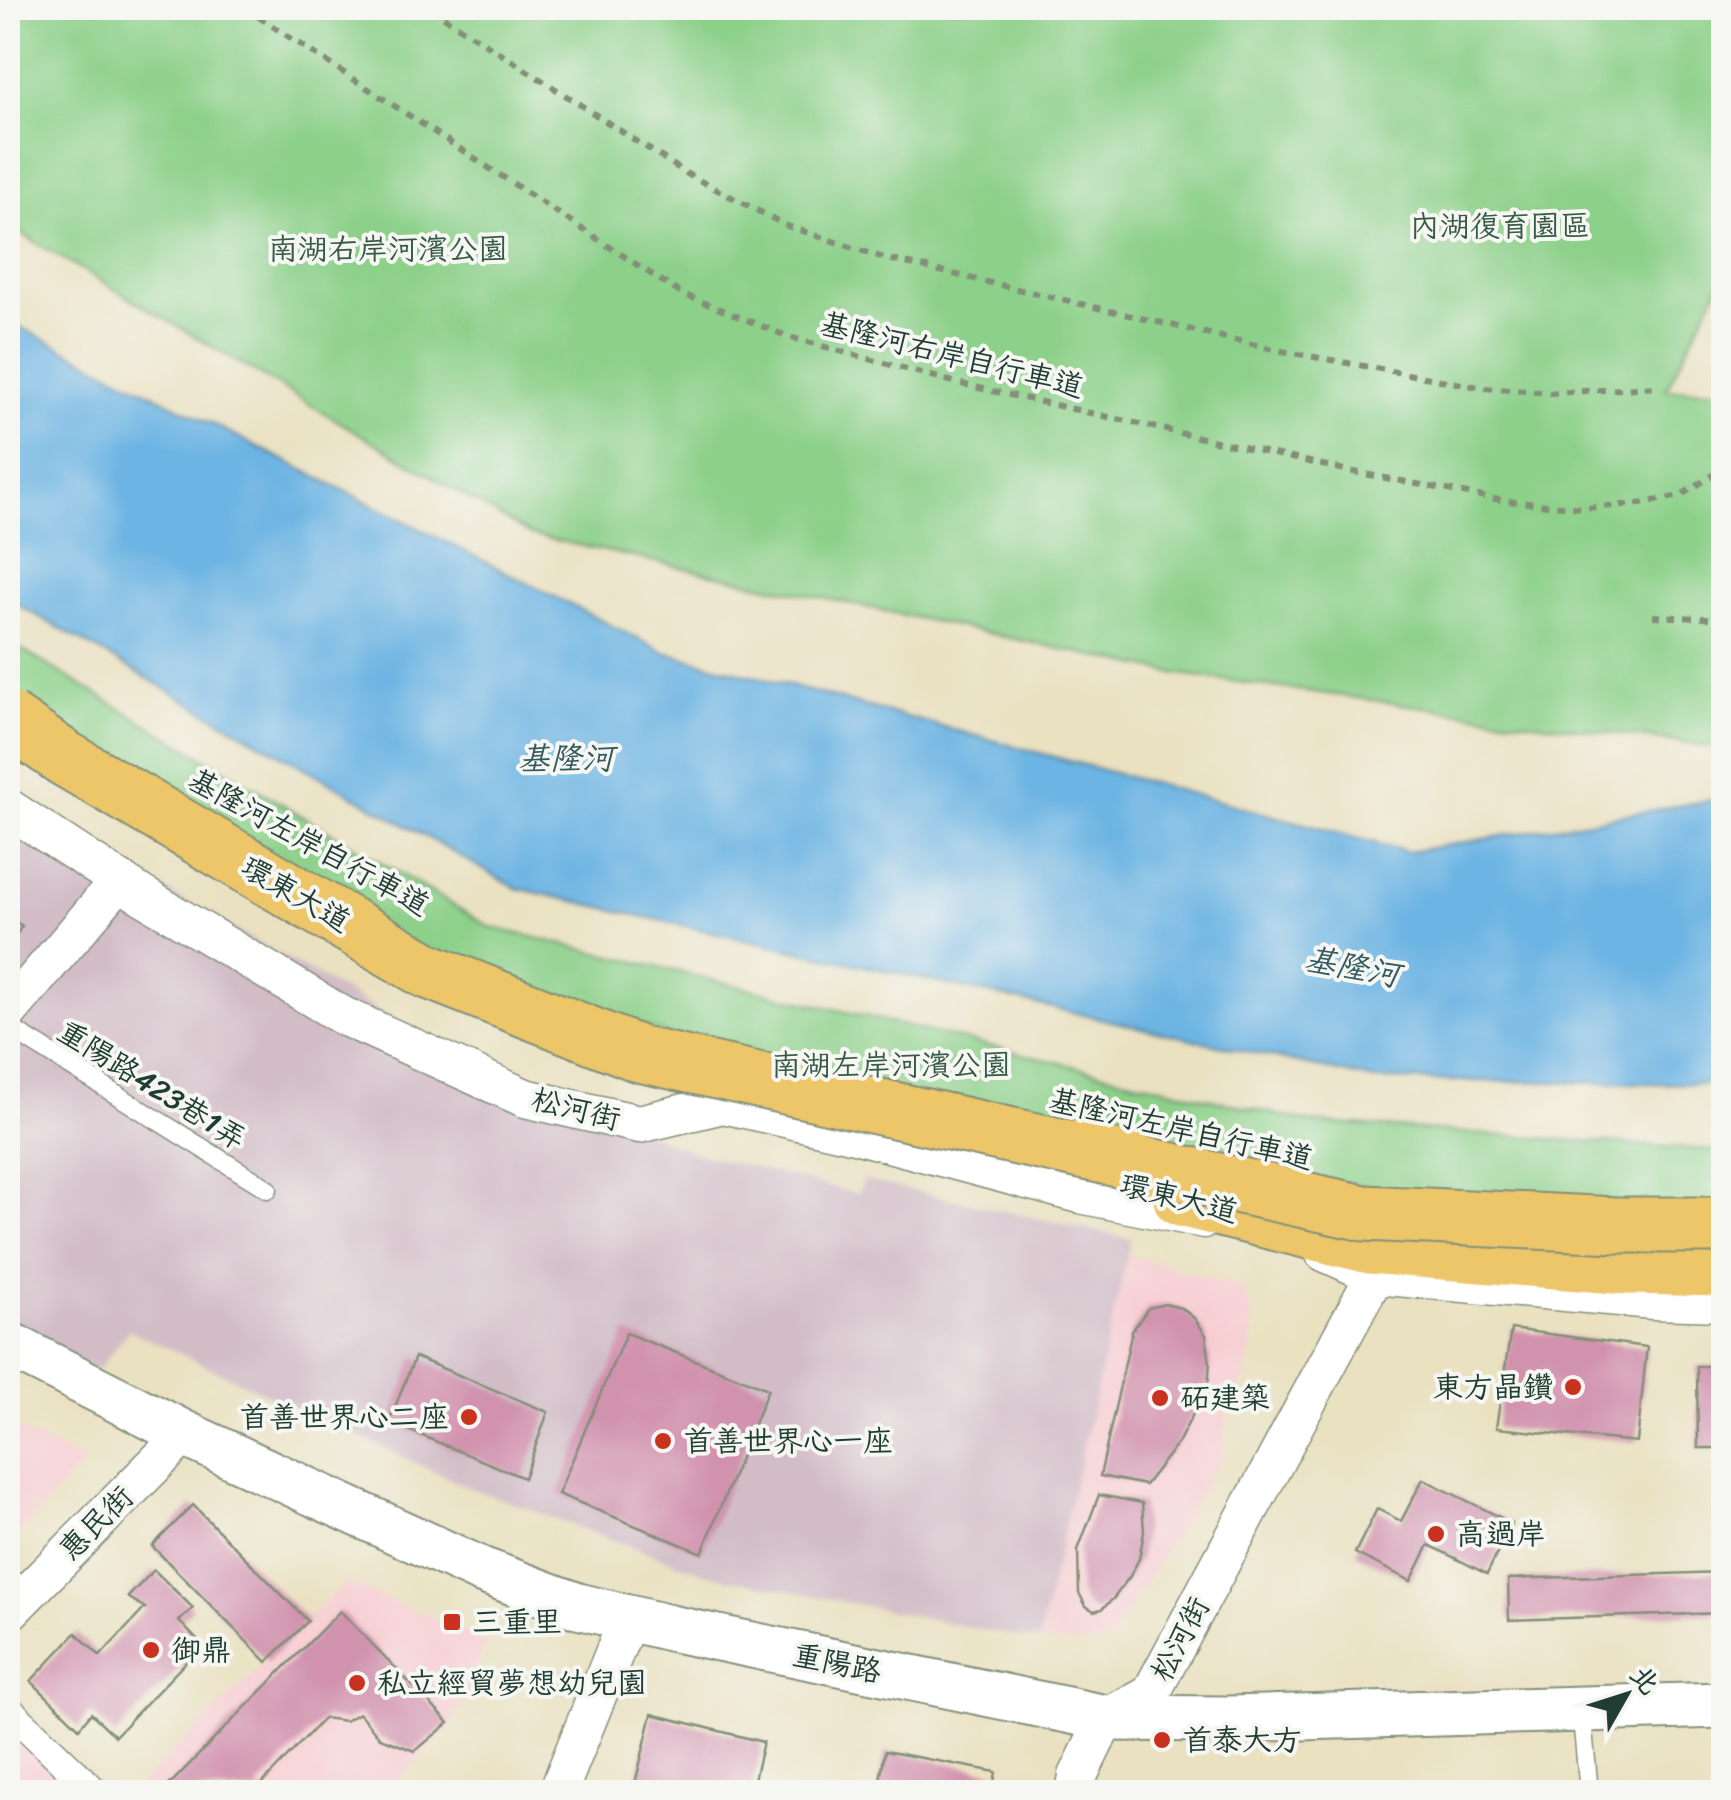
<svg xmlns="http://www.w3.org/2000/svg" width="1731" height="1800" viewBox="0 0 1731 1800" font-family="Sriracha,'LXGW WenKai TC',sans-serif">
  <rect width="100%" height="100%" fill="#f6f6f2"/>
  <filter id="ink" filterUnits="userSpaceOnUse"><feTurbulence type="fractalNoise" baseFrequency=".01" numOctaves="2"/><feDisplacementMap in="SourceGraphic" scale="20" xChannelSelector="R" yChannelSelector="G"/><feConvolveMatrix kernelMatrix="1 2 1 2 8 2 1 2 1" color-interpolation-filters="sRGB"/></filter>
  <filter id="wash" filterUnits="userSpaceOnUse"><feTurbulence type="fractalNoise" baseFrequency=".0048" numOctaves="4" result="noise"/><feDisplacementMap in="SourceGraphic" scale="40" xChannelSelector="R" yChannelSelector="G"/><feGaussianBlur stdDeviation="2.25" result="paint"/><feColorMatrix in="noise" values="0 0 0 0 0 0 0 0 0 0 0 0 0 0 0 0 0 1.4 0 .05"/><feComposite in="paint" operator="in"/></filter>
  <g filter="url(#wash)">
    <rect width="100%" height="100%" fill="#eae1c1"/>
    <g fill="#f7cfd3">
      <path d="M1127 1254 1242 1288 1252 1316V1348L1246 1376 1227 1406 1223 1455 1111 1639 1085 1645 1038 1641Z"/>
      <path d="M8 1423 84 1462 8 1545Z"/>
      <path d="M346 1582 487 1641 452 1725 385 1792H133Z"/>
      <path d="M8 1709 95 1792H8Z"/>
    </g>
    <path fill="#d2bdc7" d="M8 801 450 1051 695 1153 858 1194 864 1180 1131 1239 1038 1641 706 1574 468 1487 129 1330 97 1371 8 1325Z"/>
    <g fill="#8cd089" stroke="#56865e" stroke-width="2.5">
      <path d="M8 8H1723V278L1666 389 1723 390V748L1173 673 531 535 8 226Z"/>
      <path d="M8 642 490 927 1308 1122 1723 1151V1210L1518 1211 869 1104 415 948 8 708Z"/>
    </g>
    <path fill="#6cb4e3" stroke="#46788c" stroke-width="2.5" d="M8 321 664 652 1408 852 1723 798V1084L1375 1080 516 888 8 599Z"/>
    <g id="blocks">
      <g fill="#d192ae">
        <path d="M8 916 22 926 8 948Z"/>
        <path d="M1165 1304 1181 1308 1194 1318 1206 1335 1210 1363 1208 1385 1178 1443 1145 1485 1100 1476 1132 1331 1148 1308Z"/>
        <path d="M1511 1329 1647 1347 1637 1442 1496 1428Z"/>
        <path d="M626 1333 768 1389 702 1553 558 1494Z"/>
        <path d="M415 1357 548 1412 524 1478 389 1422Z"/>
        <path d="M1697 1366H1724V1448H1698Z"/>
        <path d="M1423 1479 1512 1523 1487 1574 1429 1545 1411 1581 1355 1553 1377 1509 1401 1521Z"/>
        <path d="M1099 1495 1142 1503 1144 1532 1139 1559 1130 1576 1114 1598 1102 1609 1094 1611 1086 1606 1079 1593 1078 1550Z"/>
        <path d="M193 1505 308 1621 267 1662 152 1546Z"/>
        <path d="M154 1570 193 1608 179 1621 202 1645 115 1736 91 1713 79 1728 31 1681 76 1633 100 1656 145 1608 128 1597Z"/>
        <path d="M1724 1572V1613L1509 1620 1508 1579Z"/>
        <path d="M340 1611 449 1723 415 1751 380 1738 359 1713 345 1721 324 1718 258 1788 263 1792H169L165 1789Z"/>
        <path d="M652 1714 763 1742 751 1792H633Z"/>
        <path d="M885 1751 996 1772 992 1792H878Z"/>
      </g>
    </g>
  </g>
  <g filter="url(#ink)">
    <use href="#blocks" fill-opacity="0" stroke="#848f7a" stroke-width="2.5"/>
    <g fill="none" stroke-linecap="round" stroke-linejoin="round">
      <defs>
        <g id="service">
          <path d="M8 1027 268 1189"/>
          <path d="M1581 1708 1589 1792"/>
        </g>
        <path id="pedestrian" d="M8 1709 95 1792"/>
        <g id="minor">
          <path d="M8 808 140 894 343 1016 525 1098 639 1124 723 1104 847 1132 1080 1194 1204 1219"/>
          <path d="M8 1012 120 880"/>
          <path d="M1375 1275 1653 1300 1724 1302"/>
          <path d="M8 1613 185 1434"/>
          <path d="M558 1792 628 1619"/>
          <path d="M1075 1792 1078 1776 1106 1718 1151 1693 1375 1275 1324 1252"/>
        </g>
        <path id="tertiary" d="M8 1344 185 1434 481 1570 578 1606 670 1628 1106 1718 1228 1719 1724 1705"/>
        <path id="trunk" d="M1181 1199 1370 1246 1628 1267 1724 1269"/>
      </defs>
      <use href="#service" stroke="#848f7a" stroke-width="21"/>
      <use href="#pedestrian" stroke="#848f7a" stroke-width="31"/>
      <use href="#minor" stroke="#848f7a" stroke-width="41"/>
      <use href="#tertiary" stroke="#848f7a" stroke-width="49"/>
      <use href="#trunk" stroke="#848f7a" stroke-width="59"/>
      <g stroke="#848f7a" stroke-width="6" stroke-dasharray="8 8" stroke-linecap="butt">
        <path d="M245 8 680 293 789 337 961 384 1349 471 1505 501 1583 508 1639 504 1680 496 1724 468"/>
        <path d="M430 8 689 175 787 226 884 258 1282 351 1484 388 1550 393 1656 387"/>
        <path d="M1653 616 1724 619"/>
        <path d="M8 1792H17"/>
      </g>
      <use href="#service" stroke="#fff" stroke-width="18"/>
      <use href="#pedestrian" stroke="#fff" stroke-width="28"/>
      <use href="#minor" stroke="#fff" stroke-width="38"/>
      <use href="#tertiary" stroke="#fff" stroke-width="45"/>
      <use href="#trunk" stroke="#ecc669" stroke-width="55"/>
      <defs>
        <path id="trunk-bridge" d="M8 719 64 758 426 970 639 1054 1364 1213 1617 1225H1724"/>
      </defs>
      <use href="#trunk-bridge" stroke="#848f7a" stroke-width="59" stroke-linecap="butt"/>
      <use href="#trunk-bridge" stroke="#ecc669" stroke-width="55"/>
    </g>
  </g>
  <g fill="#c8321e" stroke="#f6f6f2" stroke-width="4">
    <circle cx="1573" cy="1387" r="10"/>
    <circle cx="1160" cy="1398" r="10"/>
    <circle cx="469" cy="1417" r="10"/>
    <circle cx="663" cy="1441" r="10"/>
    <circle cx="1436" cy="1534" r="10"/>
    <rect x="442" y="1612" width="20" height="20" rx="5"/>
    <circle cx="151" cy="1650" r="10"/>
    <circle cx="357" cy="1683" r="10"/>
    <circle cx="1162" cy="1740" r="10"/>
  </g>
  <g text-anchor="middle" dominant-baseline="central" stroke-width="8" stroke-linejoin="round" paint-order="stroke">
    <g font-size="30" fill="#355a45" stroke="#f6f6f2">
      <text x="1500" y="226">內湖復育園區</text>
      <text x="388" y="249">南湖右岸河濱公園</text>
      <text x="891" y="1065">南湖左岸河濱公園</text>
    </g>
    <g font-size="30" fill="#1f3d34" stroke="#f6f6f2">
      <text transform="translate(952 355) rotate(14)">基隆河右岸自行車道</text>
      <text transform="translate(309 842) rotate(29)">基隆河左岸自行車道</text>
      <text transform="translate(296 894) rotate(30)">環東大道</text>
      <text transform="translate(152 1085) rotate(32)">重陽路423巷1弄</text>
      <text transform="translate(576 1109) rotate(14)">松河街</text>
      <text transform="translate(1181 1129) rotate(13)">基隆河左岸自行車道</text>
      <text transform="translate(1179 1198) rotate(14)">環東大道</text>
      <text transform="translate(96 1523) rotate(-45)">惠民街</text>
      <text transform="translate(1180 1639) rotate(-62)">松河街</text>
      <text transform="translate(837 1663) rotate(12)">重陽路</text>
    </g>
    <g font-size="30" fill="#1f3d34" stroke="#f6f6f2" text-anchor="start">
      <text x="1553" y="1387" text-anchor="end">東方晶鑽</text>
      <text x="1180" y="1398">砳建築</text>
      <text x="449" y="1417" text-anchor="end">首善世界心二座</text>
      <text x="683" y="1441">首善世界心一座</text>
      <text x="1456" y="1534">高過岸</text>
      <text x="472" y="1622">三重里</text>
      <text x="171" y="1650">御鼎</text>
      <text x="377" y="1683">私立經貿夢想幼兒園</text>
      <text x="1182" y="1740">首泰大方</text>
    </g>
    <g font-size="32" font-style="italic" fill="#325b60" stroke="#f6f6f2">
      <text x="566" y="758">基隆河</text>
      <text transform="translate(1352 967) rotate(11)">基隆河</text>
    </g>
  </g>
  <rect width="1731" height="1800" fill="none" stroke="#f6f6f2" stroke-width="40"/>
  <g transform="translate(1626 1695) rotate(51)" stroke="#f6f6f2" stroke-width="8" paint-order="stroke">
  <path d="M0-8L18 38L0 25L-18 38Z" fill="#1f3d34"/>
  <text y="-15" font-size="28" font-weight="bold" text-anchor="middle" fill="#1f3d34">北</text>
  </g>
</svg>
